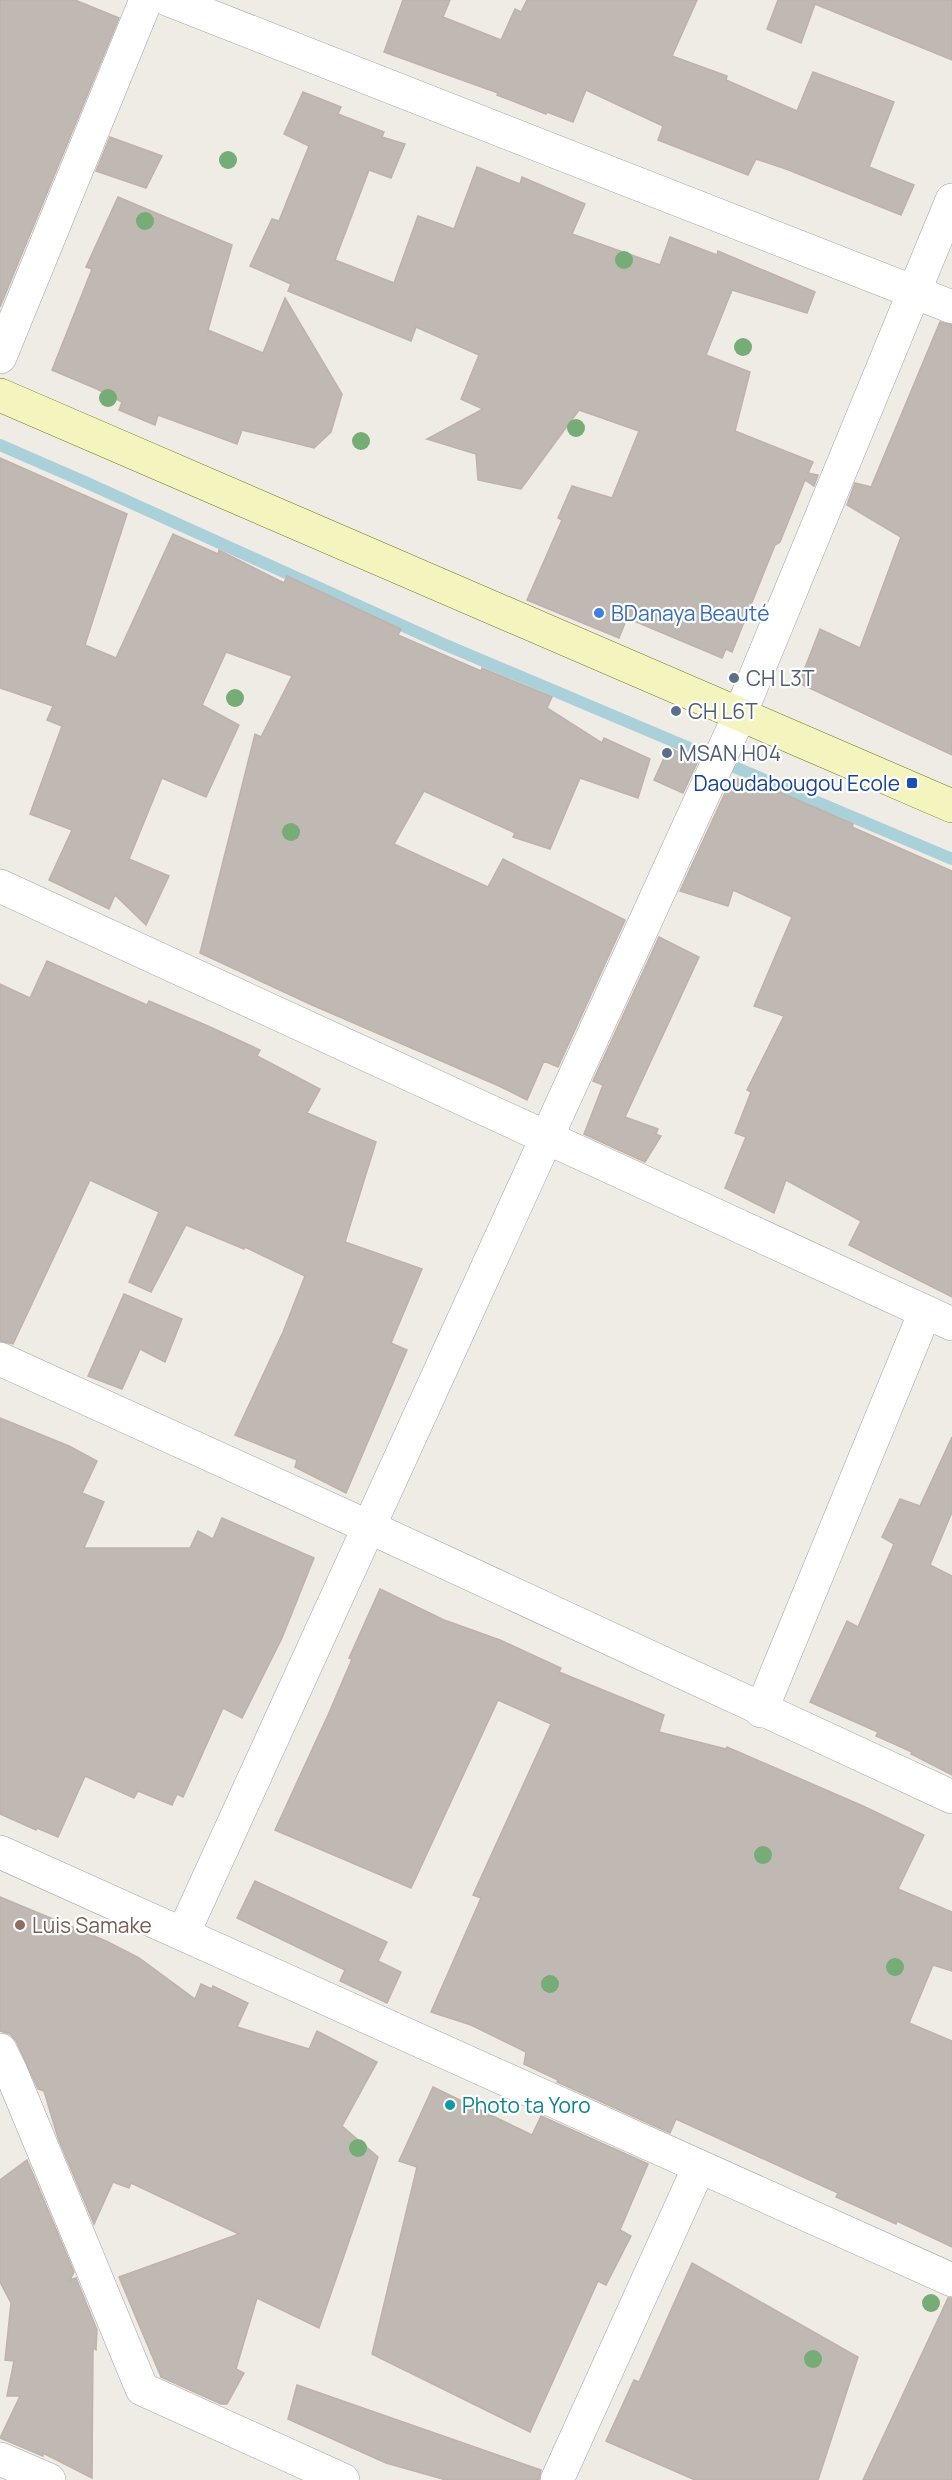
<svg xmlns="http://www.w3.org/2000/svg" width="952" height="2480" viewBox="0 0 952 2480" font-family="Manrope,sans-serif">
  <rect width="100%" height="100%" fill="#efece6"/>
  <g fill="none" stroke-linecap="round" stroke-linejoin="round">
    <path stroke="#aad0da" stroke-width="12" d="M0 445 85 482 441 643 952 859"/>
  </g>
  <g fill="#bfb8b3" stroke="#c0b2a9" stroke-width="1.5">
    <path d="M0 0H75L119 18 0 307Z"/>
    <path d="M403 0H450L443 17 501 40 515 9 521 12 527 0H697L672 56 727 76 726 80 797 111 813 72 894 102 869 167 914 185 901 215 786 169 756 159 748 175 658 140 663 126 586 90 573 122 547 112 546 114 497 95 498 93 384 52Z"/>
    <path d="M778 0H952V60L815 4 801 43 767 29Z"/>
    <path d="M303 92 341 107 338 114 384 132 382 137 405 144 391 178 369 170 335 260 394 283 418 216 454 229 477 167 520 184 522 177 585 204 572 234 660 265 670 237 717 255 718 251 815 292 807 313 732 290 706 355 750 372 735 431 813 462 808 473 818 475 814 486 805 480 780 542 775 545 732 652 726 649 722 658 627 618 619 638 527 600 562 520 558 518 572 486 612 498 639 431 579 410 521 489 478 480 476 454 427 439 483 409 461 399 479 355 416 327 411 341 288 291 291 284 250 266 272 219 279 221 309 146 284 134Z"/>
    <path d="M110 137 162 156 146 188 96 171Z"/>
    <path d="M118 197 232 245 208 330 263 353 285 298 342 394 331 432 314 448 242 430 237 444 158 415 155 425 119 410 122 402 97 389 52 370 92 269 86 267Z"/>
    <path d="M940 322 952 325V755L799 683 820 629 860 648 901 537 847 505 855 483 871 487Z"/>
    <path d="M0 458 127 514 85 645 116 658 173 534 218 554 219 550 284 583 287 576 401 629 398 635 481 671 482 668 552 697 547 708 602 743 604 738 650 759 638 798 580 778 550 849 513 837 515 833 424 791 394 844 488 887 503 859 625 920 558 1067 544 1061 527 1100 499 1086 312 1005 200 953 255 734 261 737 292 676 226 652 202 705 239 725 206 797 162 778 129 859 169 876 146 925 115 895 109 909 49 880 72 830 30 814 62 726 47 720 53 706 0 688Z"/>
    <path d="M669 747 697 763 683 793 654 780Z"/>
    <path d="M735 778 752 785 754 781 853 824 852 827 952 871V1297L849 1245 861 1221 786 1180 774 1213 725 1188 746 1137 735 1133 751 1092 747 1090 784 1016 754 1006 792 917 733 890 728 906 680 891 730 782 733 784Z"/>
    <path d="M659 937 699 957 625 1117 658 1129 656 1134 661 1136 645 1162 584 1134 603 1085 593 1081Z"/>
    <path d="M47 961 147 1005 149 1001 208 1026 260 1050 257 1056 320 1089 307 1113 376 1142 345 1242 422 1269 391 1343 407 1350 346 1493 295 1467 297 1460 235 1435 283 1332 305 1276 245 1247 244 1249 186 1225 151 1292 129 1282 159 1212 90 1180 13 1344 0 1341V984L30 998Z"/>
    <path d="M124 1294 182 1319 165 1362 140 1349 122 1389 88 1376Z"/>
    <path d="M0 1418 69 1446 97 1461 82 1493 104 1502 84 1548H190L198 1531 213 1539 222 1518 314 1558 282 1638 242 1718 223 1708 183 1797 177 1794 172 1805 138 1791 134 1798 85 1776 58 1837 37 1828 36 1830 0 1814Z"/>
    <path d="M952 1437V1512L930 1565 952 1576V1775L911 1754 912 1752 876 1736 878 1732 810 1702 847 1621 858 1627 894 1544 882 1537 900 1499 920 1506Z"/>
    <path d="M380 1589 444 1620 500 1640 561 1668 559 1672 664 1715 659 1732 726 1749 727 1747 863 1806 924 1835 898 1889 952 1912V1971L933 1965 909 2023 952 2041V2247L897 2221 896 2224 836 2197 838 2193 676 2119 670 2133 557 2082 558 2080 524 2064 526 2052 471 2025 431 2012 481 1898 473 1895 551 1724 498 1700 411 1888 275 1830 328 1715 352 1659 349 1658Z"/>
    <path d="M255 1881 387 1942 378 1961 401 1972 387 2003 340 1981 345 1970 237 1918Z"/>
    <path d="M0 1897 106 1941 139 1958 195 1999 201 1984 212 1989 213 1986 248 2003 237 2027 309 2049 317 2031 377 2062 342 2126 378 2157 319 2328 257 2298 236 2369 244 2373 227 2404H221L161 2377 119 2277 239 2234 131 2183 129 2188 113 2182 94 2224 58 2138 44 2091 38 2089 16 2041 10 2034 0 2031Z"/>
    <path d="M433 2087 532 2135 541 2116 648 2164 620 2230 631 2236 606 2285 598 2281 530 2432 372 2354 417 2167 399 2161Z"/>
    <path d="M27 2160 74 2272 70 2280 76 2278 97 2330 96 2350 93 2348 92 2478 43 2453V2456L0 2438 20 2396H7L14 2361 5 2360 11 2303 0 2282V2180Z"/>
    <path d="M692 2263 858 2357 818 2480H695L606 2441 634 2380 639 2382Z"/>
    <path d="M948 2298H952V2480H863Z"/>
    <path d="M297 2385 541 2470 539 2480H446L386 2463 288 2419Z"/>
  </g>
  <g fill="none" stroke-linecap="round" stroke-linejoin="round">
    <defs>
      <g id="street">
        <path d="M169 0 952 307"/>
        <path d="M0 357 146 0"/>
        <path d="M0 886 952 1324"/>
        <path d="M0 1359 371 1528 952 1797"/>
        <path d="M761 1711 925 1312"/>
        <path d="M0 1852 952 2280"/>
        <path d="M183 1934 740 714 952 200"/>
        <path d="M0 2050 11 2072 142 2389 343 2480"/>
        <path d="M0 2459 49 2480"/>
        <path d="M557 2480 699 2167"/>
      </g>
      <path id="secondary" d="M0 395 952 806"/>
    </defs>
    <use href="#street" stroke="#a3a3a3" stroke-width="34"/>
    <use href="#secondary" stroke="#686f0d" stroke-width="34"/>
    <use href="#street" stroke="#fff" stroke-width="33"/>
    <use href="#secondary" stroke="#f4f5be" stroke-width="33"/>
  </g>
  <g fill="#76ac75">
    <circle cx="228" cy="160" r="9"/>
    <circle cx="145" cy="221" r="9"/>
    <circle cx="624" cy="260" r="9"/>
    <circle cx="743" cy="347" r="9"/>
    <circle cx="108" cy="398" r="9"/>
    <circle cx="576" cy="428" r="9"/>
    <circle cx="361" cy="441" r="9"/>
    <circle cx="235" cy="698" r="9"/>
    <circle cx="291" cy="832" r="9"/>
    <circle cx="763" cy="1855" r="9"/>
    <circle cx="895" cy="1967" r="9"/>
    <circle cx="550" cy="1984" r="9"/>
    <circle cx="358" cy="2148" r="9"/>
    <circle cx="931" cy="2303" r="9"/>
    <circle cx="813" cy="2359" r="9"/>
  </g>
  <circle fill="#3f7fe0" stroke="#fff" stroke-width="2" cx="599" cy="613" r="6"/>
  <g fill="#5c6f8a" stroke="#fff" stroke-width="2">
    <circle cx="734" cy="678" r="6"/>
    <circle cx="676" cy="711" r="6"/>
    <circle cx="667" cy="753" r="6"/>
  </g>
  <rect fill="#1a4fb4" stroke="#fff" stroke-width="2" x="906" y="777" width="12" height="12" rx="3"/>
  <circle fill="#8d6e63" stroke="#fff" stroke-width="2" cx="20" cy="1925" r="6"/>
  <circle fill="#0f9aa8" stroke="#fff" stroke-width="2" cx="450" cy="2105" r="6"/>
  <g text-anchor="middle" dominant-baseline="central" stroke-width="4.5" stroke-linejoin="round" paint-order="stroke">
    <g font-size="21" fill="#366cbe" stroke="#fff" text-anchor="start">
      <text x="611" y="613">BDanaya Beauté</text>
    </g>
    <g font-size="21" fill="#4e5e75" stroke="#fff" text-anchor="start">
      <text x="746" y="678">CH L3T</text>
      <text x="688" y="711">CH L6T</text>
      <text x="679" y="753">MSAN H04</text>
    </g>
    <g font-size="21" fill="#164399" stroke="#fff" text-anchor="end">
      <text x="900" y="783">Daoudabougou Ecole</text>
    </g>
    <g font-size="21" fill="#785e54" stroke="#fff" text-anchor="start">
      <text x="32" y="1925">Luis Samake</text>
    </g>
    <g font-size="21" fill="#0d838f" stroke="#fff" text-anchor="start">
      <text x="462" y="2105">Photo ta Yoro</text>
    </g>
  </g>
</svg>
